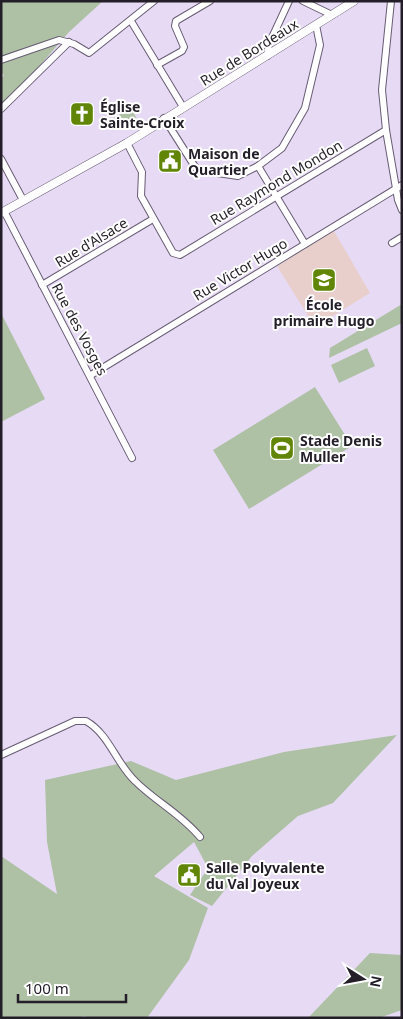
<svg xmlns="http://www.w3.org/2000/svg" width="403" height="1019" viewBox="0 0 403 1019" font-family="'Noto Sans',sans-serif">
  <rect width="100%" height="100%" fill="#e7daf5"/>
  <path fill="#e9cfcb" d="M334 231 370 293 315 327 277 266Z"/>
  <g fill="#aec1a5">
    <path d="M1 1H103L69 32 1 110V77L4 76 1 71Z"/>
    <path d="M131 108 138 121 127 127 112 130 107 122Z"/>
    <path d="M402 304V323L329 358 330 348Z"/>
    <path d="M1 313 45 399 1 422Z"/>
    <path d="M367 348 375 366 339 383 331 365Z"/>
    <path d="M315 387 352 446 249 509 213 450Z"/>
    <path d="M397 735 333 803 298 816 252 856 212 906 190 895 208 868 194 842 154 876 208 908 189 960 147 1018H86L85 1016 77 1018H1V856L57 894 47 842 45 780 131 761 176 780 284 752Z"/>
    <path d="M370 953 402 955V1010L379 1018H308Z"/>
  </g>
  <g fill="none" stroke-linecap="round" stroke-linejoin="round">
    <defs>
      <g id="minor">
        <path d="M303 1 332 15"/>
        <path d="M391 1 382 90 386 130 398 200 402 210"/>
        <path d="M131 21 183 107"/>
        <path d="M267 56 269 44 289 1"/>
        <path d="M1 60 59 40 74 44 89 53 154 1"/>
        <path d="M157 65 182 51 184 47 175 26 176 21 210 1"/>
        <path d="M1 109 69 42"/>
        <path d="M164 118 197 170 238 176 258 166 282 148 305 108 320 45 316 25"/>
        <path d="M127 143 142 172 141 196 173 253 180 255 386 130"/>
        <path d="M1 159 23 200"/>
        <path d="M258 166 305 244"/>
        <path d="M4 211 132 458"/>
        <path d="M392 243 402 237"/>
        <path d="M42 285 153 219"/>
        <path d="M91 375 402 185"/>
        <path d="M1 755 75 721H86C109 734 116 763 135 781 156 802 180 813 200 837"/>
      </g>
      <path id="tertiary" d="M1 213 127 143 354 1"/>
    </defs>
    <use href="#minor" stroke="#685d74" stroke-width="8"/>
    <use href="#tertiary" stroke="#685d74" stroke-width="9"/>
    <use href="#minor" stroke="#fff" stroke-width="6"/>
    <use href="#tertiary" stroke="#fff" stroke-width="8"/>
  </g>
  <defs>
    <symbol id="church-square" viewBox="-11 -11 22 22"><rect x="-9" y="-9" width="18" height="18" rx="4" fill="#618607" stroke="#fff"/><path d="M-1.2-6h2.4v3.5h3.3v2.4h-3.3V6h-2.4V-.1h-3.3v-2.4h3.3Z" fill="#fff"/></symbol>
    <symbol id="civic-square" viewBox="-11 -11 22 22"><rect x="-9" y="-9" width="18" height="18" rx="4" fill="#618607" stroke="#fff"/><path d="M-.6-6.5H3V-4.5H.6V-3L4-1V1h2V6H-6V1h2V-1L-.6-3ZM-1.2 2.5V6h2.4V2.5Z" fill="#fff"/></symbol>
    <symbol id="school-square" viewBox="-11 -11 22 22"><rect x="-9" y="-9" width="18" height="18" rx="4" fill="#618607" stroke="#fff"/><path d="M0-5L7-2L0 1L-7-2ZM-4 1L0 2.5L4 1V4Q0 6-4 4Z" fill="#fff"/></symbol>
    <symbol id="stadium-square" viewBox="-11 -11 22 22"><rect x="-9" y="-9" width="18" height="18" rx="4" fill="#618607" stroke="#fff"/><path d="M0-5a6.5 5 0 1 0 0 10a6.5 5 0 1 0 0-10ZM-3.5-1.8h7v3.6h-7Z" fill="#fff"/></symbol>
  </defs>
  <g fill-rule="evenodd">
    <use href="#church-square" x="68" y="100" width="28" height="28"/>
    <use href="#civic-square" x="156" y="147" width="28" height="28"/>
    <use href="#school-square" x="310" y="266" width="28" height="28"/>
    <use href="#stadium-square" x="268" y="434" width="28" height="28"/>
    <use href="#civic-square" x="175" y="861" width="28" height="28"/>
  </g>
  <g text-anchor="middle" dominant-baseline="central" stroke-width="4" stroke-linejoin="round" paint-order="stroke">
    <g font-size="14" fill="#231e28" stroke="#fff">
      <text transform="translate(249 52) rotate(-32)">Rue de Bordeaux</text>
      <text transform="translate(276 182) rotate(-31)">Rue Raymond Mondon</text>
      <text transform="translate(91 242) rotate(-31)">Rue d'Alsace</text>
      <text transform="translate(240 269) rotate(-31)">Rue Victor Hugo</text>
      <text transform="translate(80 329) rotate(62)">Rue des Vosges</text>
    </g>
    <g font-size="14" font-weight="bold" fill="#231e28" stroke="#fff" text-anchor="start">
      <text x="100" y="106">Église<tspan x="100" dy="16">Sainte-Croix</tspan></text>
      <text x="188" y="153">Maison de<tspan x="188" dy="16">Quartier</tspan></text>
      <text x="324" y="304" text-anchor="middle">École<tspan x="324" dy="16">primaire Hugo</tspan></text>
      <text x="300" y="440">Stade Denis<tspan x="300" dy="16">Muller</tspan></text>
      <text x="206" y="867">Salle Polyvalente<tspan x="206" dy="16">du Val Joyeux</tspan></text>
    </g>
  </g>
  <rect width="403" height="1019" fill="none" stroke="#231e28" stroke-width="5"/>
  <g transform="translate(363 979) rotate(101)" stroke="#ffffff" stroke-width="4" paint-order="stroke">
  <path d="M0-4L9 19L0 12L-9 19Z" fill="#231e28"/>
  <text y="-8" font-size="14" font-weight="bold" text-anchor="middle" fill="#231e28">N</text>
  </g>
  <path d="M18 994v8h108v-8" fill="none" stroke="#231e28" stroke-width="2.5"/>
  <text x="25" y="994" font-size="15" fill="#231e28" stroke="#ffffff" stroke-width="4" paint-order="stroke">100 m</text>
</svg>
